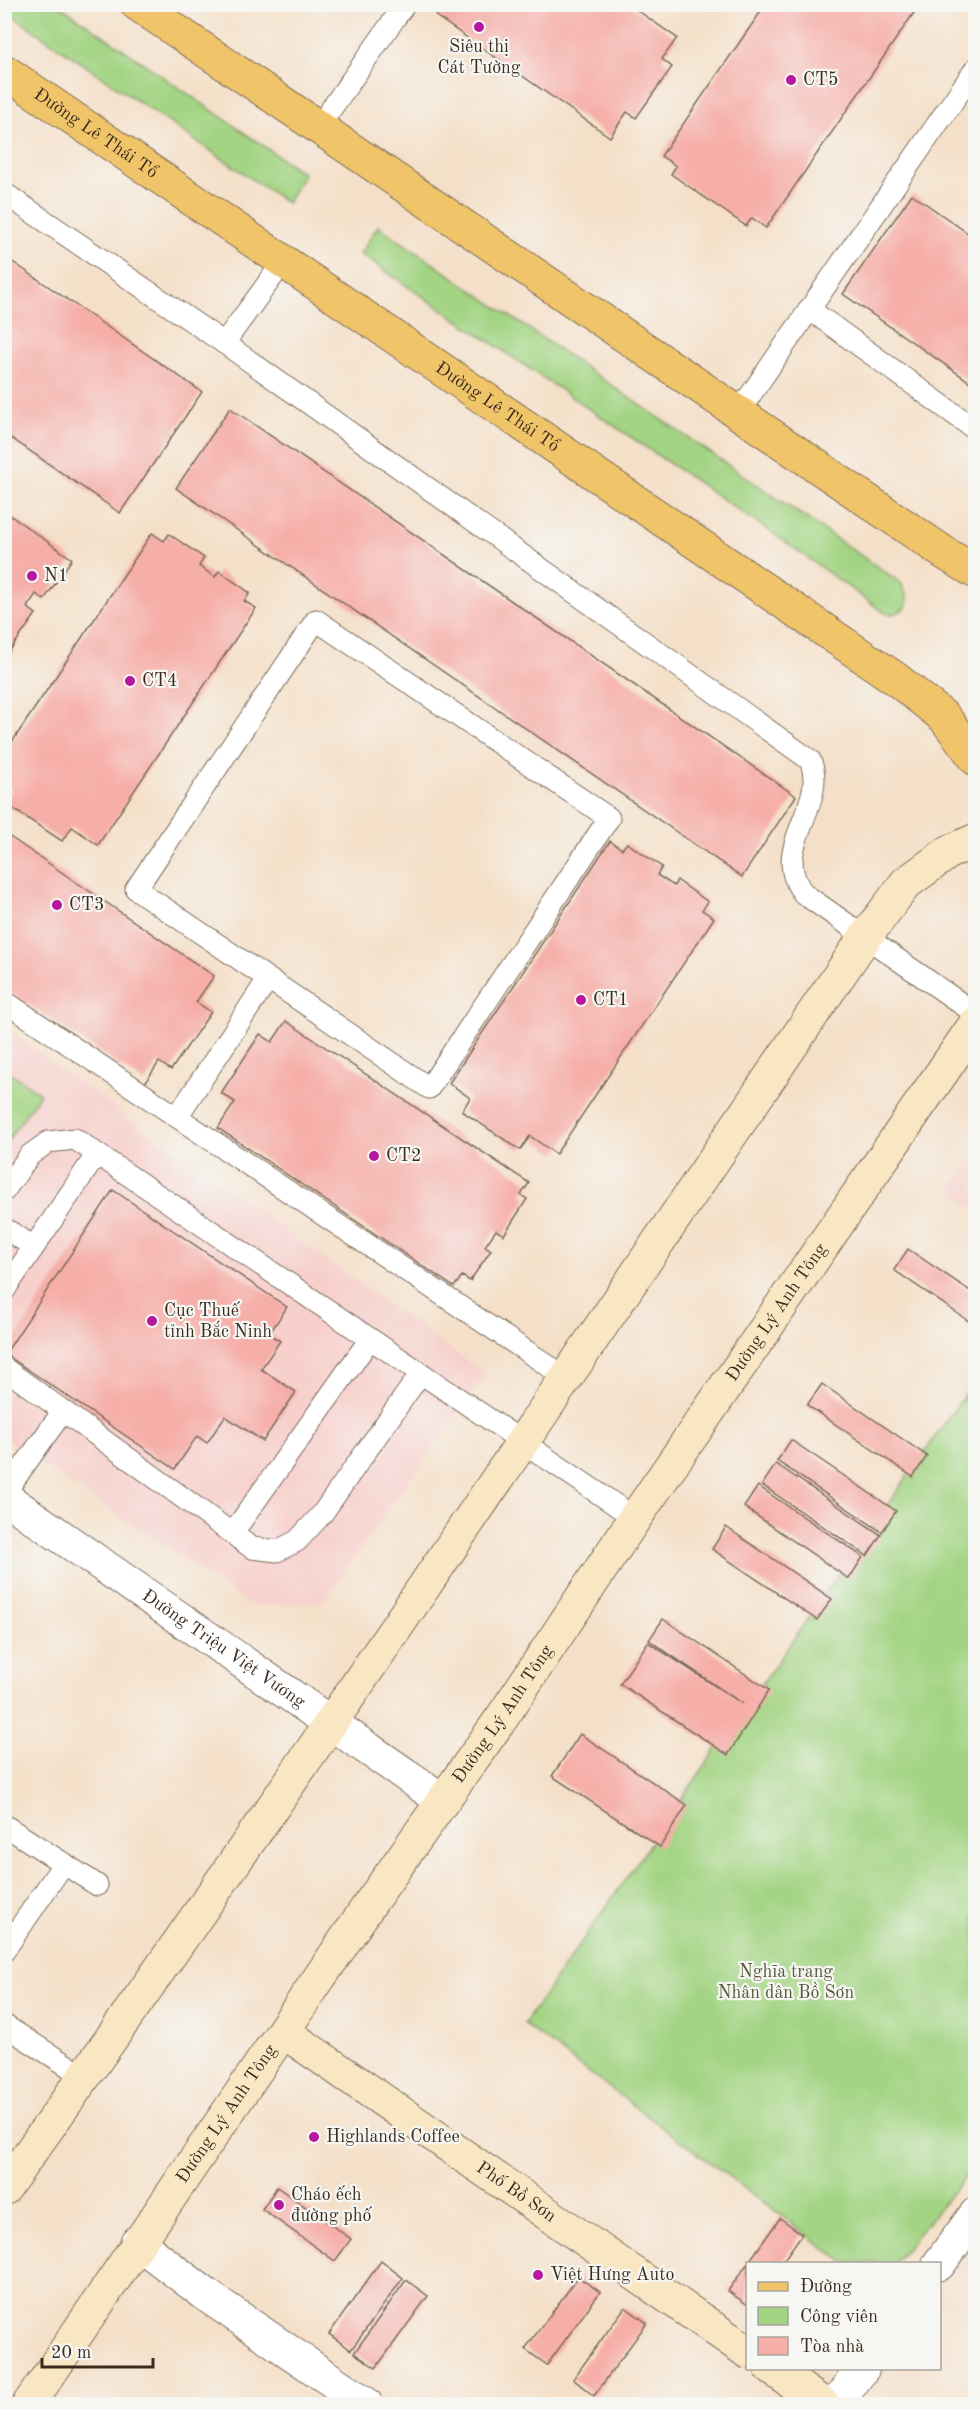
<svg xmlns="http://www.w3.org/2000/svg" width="980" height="2409" viewBox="0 0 980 2409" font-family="'Old Standard TT',serif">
  <rect width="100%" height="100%" fill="#f6f6f2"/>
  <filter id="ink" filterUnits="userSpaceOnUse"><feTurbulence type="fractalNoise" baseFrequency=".0167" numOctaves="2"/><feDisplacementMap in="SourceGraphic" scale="12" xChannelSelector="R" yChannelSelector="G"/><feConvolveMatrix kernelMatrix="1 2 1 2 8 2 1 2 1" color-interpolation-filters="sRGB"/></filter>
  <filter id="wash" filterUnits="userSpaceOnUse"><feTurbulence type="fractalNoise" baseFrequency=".008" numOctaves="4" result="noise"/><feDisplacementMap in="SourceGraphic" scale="24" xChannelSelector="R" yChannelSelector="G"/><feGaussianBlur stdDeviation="1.35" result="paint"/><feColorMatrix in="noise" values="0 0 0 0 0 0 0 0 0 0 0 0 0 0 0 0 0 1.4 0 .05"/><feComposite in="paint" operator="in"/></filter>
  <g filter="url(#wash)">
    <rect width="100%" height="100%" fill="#f4e0c9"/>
    <g fill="#f7d0cc">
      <path d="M4 1028 485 1374 323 1602 252 1606 5 1439Z"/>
      <path d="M975 1155V1208L950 1191Z"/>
    </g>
    <g fill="#a3d483" stroke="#6f7f50" stroke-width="1.5">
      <path d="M4 5H59L304 174 287 203 17 19 5 10Z"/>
      <path d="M378 226 901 583 908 599 906 608 894 614 885 613 774 534 360 254Z"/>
      <path d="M5 1069 40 1094 5 1144Z"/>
      <path d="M975 1380V2165L894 2263H845L524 2024Z"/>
    </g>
    <g id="blocks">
      <g fill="#f6aea8">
        <path d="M444 4H628L677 38 662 59 672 67 636 118 627 112 610 137 436 16Z"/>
        <path d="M766 4H920L766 228 752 218 746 226 671 174 676 166 661 156Z"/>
        <path d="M912 194 976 239V386L843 294Z"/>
        <path d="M4 256 202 392 120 513 4 433Z"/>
        <path d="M230 408 796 796 742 877 176 488Z"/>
        <path d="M4 511 72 559 44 600 36 594 27 607 36 614 4 659Z"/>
        <path d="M152 533 164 541 169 534 204 558 199 566 215 577 219 571 250 593 244 601 256 608 98 845 72 827 62 841 4 803 12 790 4 784V754Z"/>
        <path d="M4 833 214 976 196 1002 211 1012 171 1070 159 1062 145 1083 4 988Z"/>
        <path d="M610 841 622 849 627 843 662 867 657 875 674 886 677 880 708 902 702 910 714 918 556 1154 530 1136 520 1150 462 1111 470 1098 449 1083Z"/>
        <path d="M286 1021 529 1183 521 1195 527 1199 504 1235 496 1230 485 1246 491 1250 470 1281 462 1276 454 1287 218 1128 235 1102 221 1093 260 1034 272 1042Z"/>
        <path d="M113 1190 287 1307 269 1334 280 1341 261 1369 296 1392 263 1441 225 1416 207 1443 197 1436 175 1469 5 1354Z"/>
        <path d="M908 1249 976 1295V1326L894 1270Z"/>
        <path d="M822 1384 927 1456 913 1477 807 1405Z"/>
        <path d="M791 1440 896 1511 882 1532 777 1461Z"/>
        <path d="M776 1464 881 1535 867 1556 762 1485Z"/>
        <path d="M758 1486 863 1557 849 1579 744 1507Z"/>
        <path d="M726 1527 832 1599 817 1620 712 1549Z"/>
        <path d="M663 1619 769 1690 728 1755 620 1684 648 1642 743 1704 649 1640Z"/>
        <path d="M580 1734 687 1805 660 1847 552 1776Z"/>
        <path d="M277 2187 351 2239 335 2261 262 2209Z"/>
        <path d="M780 2218 802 2234 781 2264H748V2305L728 2291Z"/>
        <path d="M381 2261 403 2278 351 2350 329 2334Z"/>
        <path d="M578 2277 600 2292 547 2365 525 2349Z"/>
        <path d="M406 2280 428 2296 376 2368 354 2353Z"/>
        <path d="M625 2307 647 2323 594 2396 573 2379Z"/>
      </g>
    </g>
  </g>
  <g filter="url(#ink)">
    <use href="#blocks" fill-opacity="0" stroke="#7c6a5a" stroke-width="1.5"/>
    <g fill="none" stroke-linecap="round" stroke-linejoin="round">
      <defs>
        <g id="lane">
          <path d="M317 129 405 4"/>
          <path d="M4 193 224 343"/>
          <path d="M284 261 224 343 810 760C830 805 767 849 804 894L976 1014"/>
          <path d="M809 309 976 430"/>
          <path d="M738 413 976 68"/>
          <path d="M316 620 609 818 429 1088 136 889Z"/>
          <path d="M4 1001 565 1377"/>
          <path d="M177 1117 268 979"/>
          <path d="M4 1191 30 1155 48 1142 75 1139 635 1518"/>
          <path d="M4 1228 34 1247"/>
          <path d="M4 1291 97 1154"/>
          <path d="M4 1368 252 1548 277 1551 297 1541 322 1514 421 1373"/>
          <path d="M4 1494 63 1411"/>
          <path d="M232 1534 370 1339"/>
          <path d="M4 1825 97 1885"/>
          <path d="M4 1951 64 1863"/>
          <path d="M4 2025 85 2077"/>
        </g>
        <g id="street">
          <path id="s1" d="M4 1497 442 1800"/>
          <path d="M137 2242 209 2297 366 2404"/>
          <path d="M939 2264 976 2214"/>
          <path d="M836 2404 863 2368"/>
        </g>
        <g id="secondary">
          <path id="s2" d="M284 2032 748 2352"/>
          <path d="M4 2189C300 1777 580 1355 866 936L906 883 949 852 976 840"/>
          <path d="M771 2368 823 2404"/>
          <path id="s3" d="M29 2404 371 1902 501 1719 635 1518 976 1023"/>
        </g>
        <g id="primary">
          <path d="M137 4 946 554 976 572"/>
          <path id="s4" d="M4 71 896 679 944 717 976 759"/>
        </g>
      </defs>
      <use href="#lane" stroke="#7c6a5a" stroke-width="23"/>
      <use href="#street" stroke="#7c6a5a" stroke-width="35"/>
      <use href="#secondary" stroke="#7c6a5a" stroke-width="35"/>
      <use href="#primary" stroke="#7c6a5a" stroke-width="35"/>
      <use href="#lane" stroke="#fff" stroke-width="21"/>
      <use href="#street" stroke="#fff" stroke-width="33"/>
      <use href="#secondary" stroke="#f9e7c3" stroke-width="33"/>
      <use href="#primary" stroke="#f0c469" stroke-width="33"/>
    </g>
  </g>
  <g fill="#b5179e" stroke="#f6f6f2" stroke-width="2">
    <circle cx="479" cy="27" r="6"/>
    <circle cx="791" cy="80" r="6"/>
    <circle cx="32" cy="576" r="6"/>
    <circle cx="130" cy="681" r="6"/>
    <circle cx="57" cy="905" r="6"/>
    <circle cx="581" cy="1000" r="6"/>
    <circle cx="374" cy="1156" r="6"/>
    <circle cx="152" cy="1321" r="6"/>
    <circle cx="314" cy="2137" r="6"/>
    <circle cx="279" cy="2205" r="6"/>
    <circle cx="538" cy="2275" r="6"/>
  </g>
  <g text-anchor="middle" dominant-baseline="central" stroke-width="4.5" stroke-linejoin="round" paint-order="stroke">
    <g font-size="18" fill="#3b2a1e" stroke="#f6f6f2" text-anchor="start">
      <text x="479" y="47" text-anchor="middle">Siêu thị<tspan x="479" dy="21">Cát Tường</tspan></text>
      <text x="803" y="80">CT5</text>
      <text x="44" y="576">N1</text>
      <text x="142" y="681">CT4</text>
      <text x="69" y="905">CT3</text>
      <text x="593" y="1000">CT1</text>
      <text x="386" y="1156">CT2</text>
      <text x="164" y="1311">Cục Thuế<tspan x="164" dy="21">tỉnh Bắc Ninh</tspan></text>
      <text x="326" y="2137">Highlands Coffee</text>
      <text x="291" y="2195">Cháo ếch<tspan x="291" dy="21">đường phố</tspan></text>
      <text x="550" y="2275">Việt Hưng Auto</text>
    </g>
    <g font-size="18" fill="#3b2a1e" stroke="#f6f6f2">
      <text stroke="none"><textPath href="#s4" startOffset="111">Đường Lê Thái Tổ</textPath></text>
      <text stroke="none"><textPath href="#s4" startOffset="597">Đường Lê Thái Tổ</textPath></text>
      <text stroke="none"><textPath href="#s3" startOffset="1323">Đường Lý Anh Tông</textPath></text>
      <text stroke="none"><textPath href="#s1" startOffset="267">Đường Triệu Việt Vương</textPath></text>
      <text stroke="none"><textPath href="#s3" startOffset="837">Đường Lý Anh Tông</textPath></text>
      <text stroke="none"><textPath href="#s3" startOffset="351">Đường Lý Anh Tông</textPath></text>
      <text stroke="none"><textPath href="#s2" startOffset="282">Phố Bồ Sơn</textPath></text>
    </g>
    <g font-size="18" fill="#555437" stroke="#f6f6f2">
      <text x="786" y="1972">Nghĩa trang<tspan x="786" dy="21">Nhân dân Bồ Sơn</tspan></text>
    </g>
  </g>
  <rect width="980" height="2409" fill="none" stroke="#f6f6f2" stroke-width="24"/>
  <rect x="746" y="2262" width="195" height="108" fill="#f6f6f2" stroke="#aba49d" stroke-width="1.5"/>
  <rect x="758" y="2282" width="30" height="9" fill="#f0c469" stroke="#aba49d" stroke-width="1.5"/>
  <text x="800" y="2292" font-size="18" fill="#3b2a1e">Đường</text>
  <rect x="758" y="2307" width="30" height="18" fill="#a3d483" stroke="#aba49d" stroke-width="1.5"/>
  <text x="800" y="2322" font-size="18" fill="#3b2a1e">Công viên</text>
  <rect x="758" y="2337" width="30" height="18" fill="#f6aea8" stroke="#aba49d" stroke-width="1.5"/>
  <text x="800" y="2352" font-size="18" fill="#3b2a1e">Tòa nhà</text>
  <path d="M42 2358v9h111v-9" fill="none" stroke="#3b2a1e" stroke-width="3"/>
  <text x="51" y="2358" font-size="18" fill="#3b2a1e" stroke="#f6f6f2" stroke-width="4.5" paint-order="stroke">20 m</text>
</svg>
